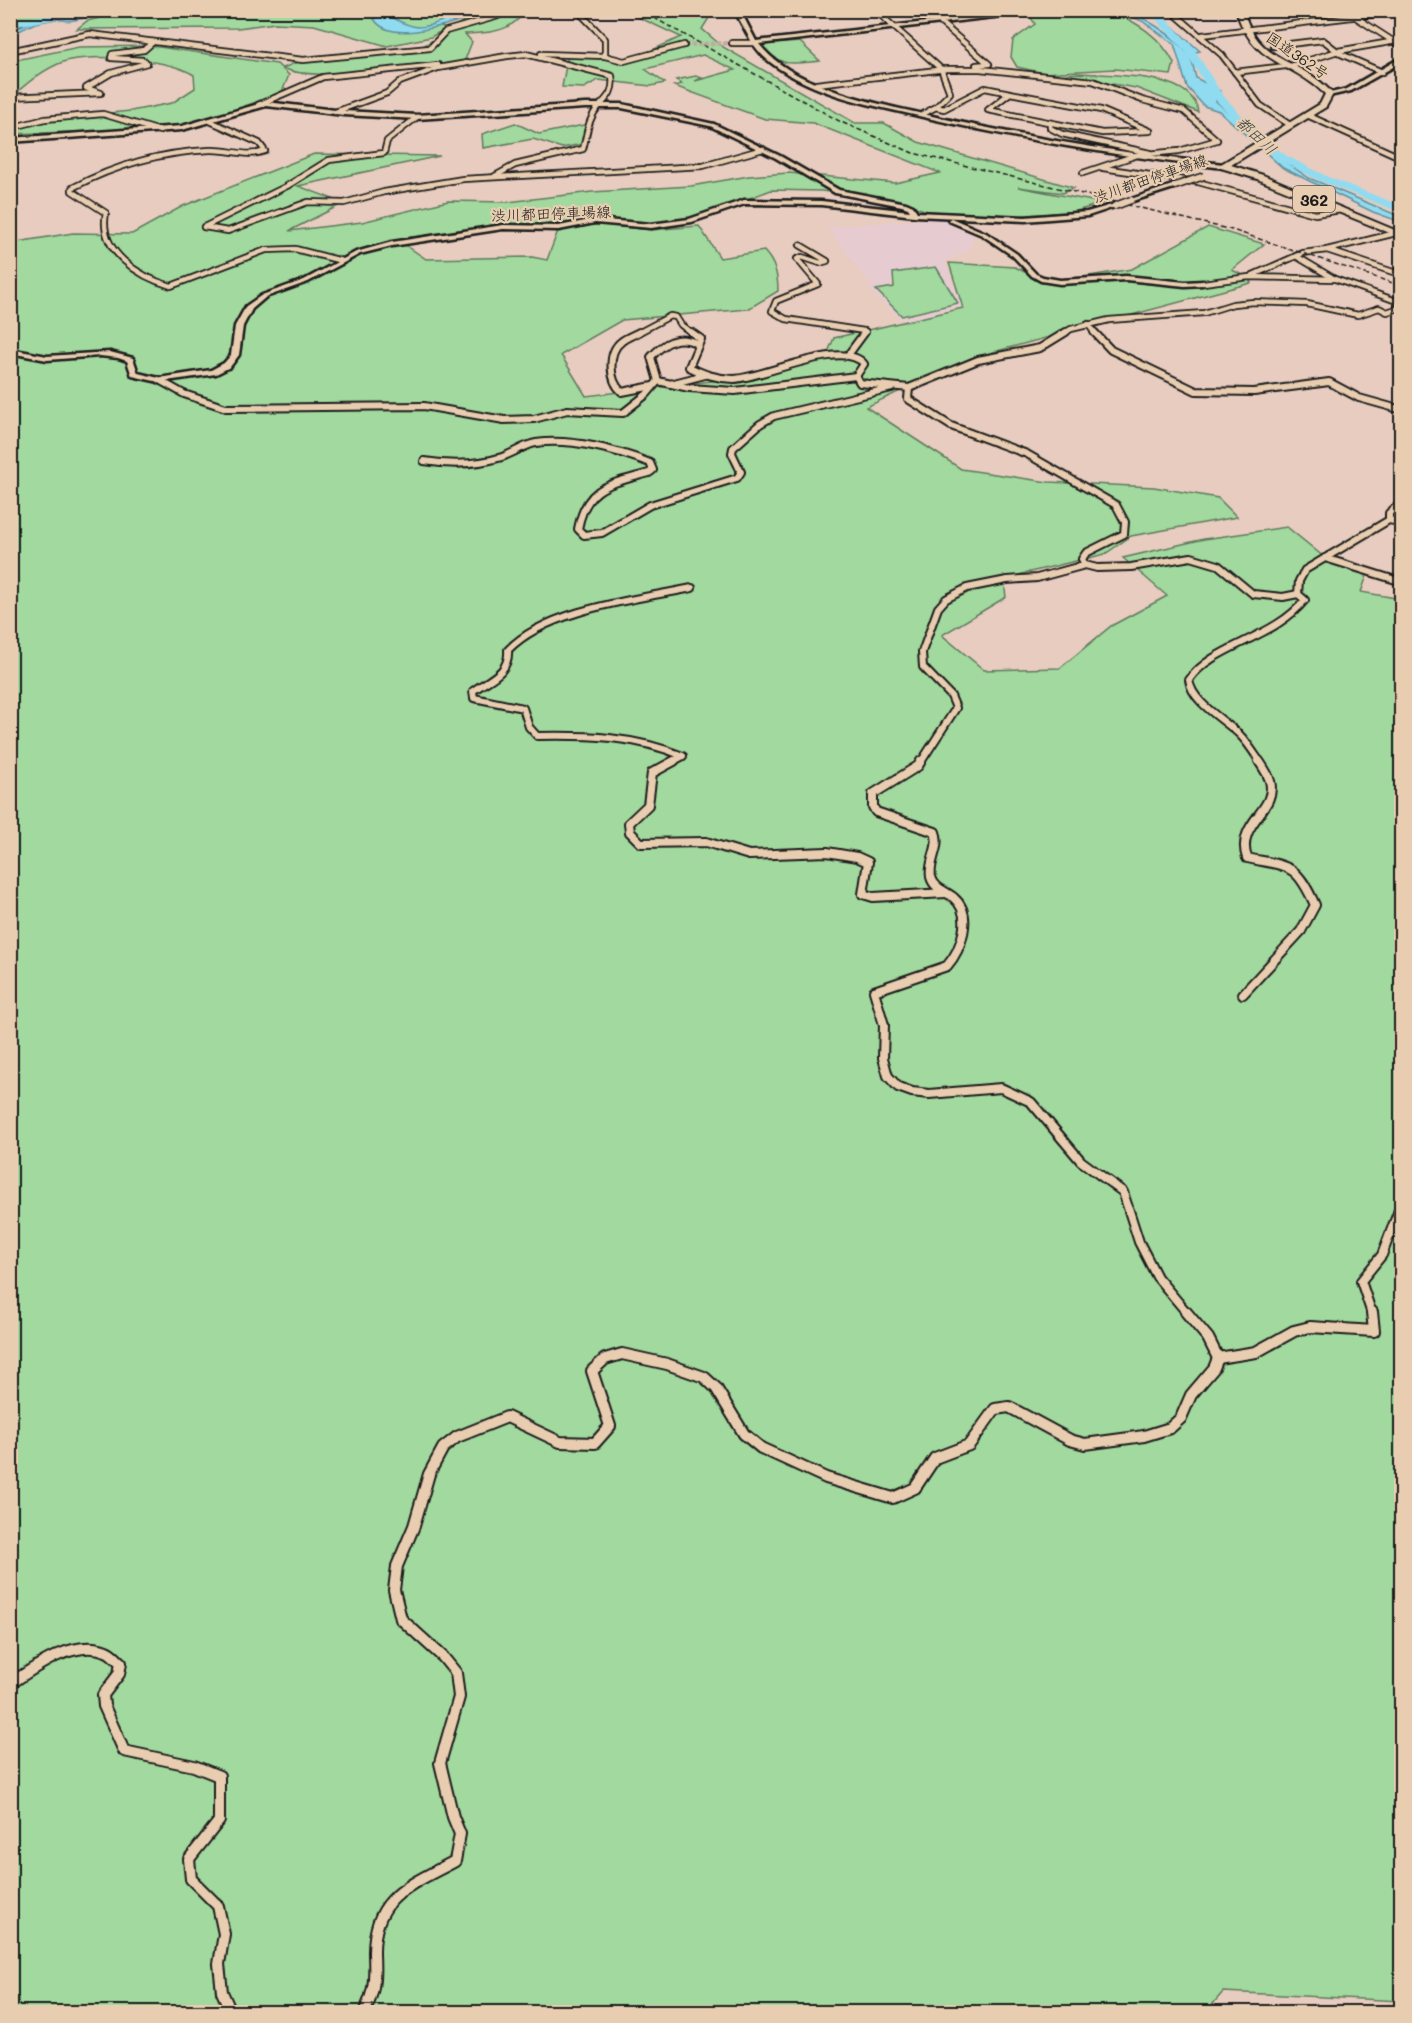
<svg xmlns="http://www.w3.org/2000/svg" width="1412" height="2023" viewBox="0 0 1412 2023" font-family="Mali,'Klee One',sans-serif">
  <rect width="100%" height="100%" fill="#e8ccbf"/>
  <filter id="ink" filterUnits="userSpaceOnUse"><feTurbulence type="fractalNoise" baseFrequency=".0167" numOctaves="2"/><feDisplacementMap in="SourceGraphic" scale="12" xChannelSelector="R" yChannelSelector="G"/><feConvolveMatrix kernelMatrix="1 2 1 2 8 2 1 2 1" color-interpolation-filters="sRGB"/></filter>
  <g filter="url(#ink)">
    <path fill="#e6cbd0" d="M938 218 979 232 974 233 971 246 966 251 945 262 963 306 903 321 867 289 872 287 827 227Z"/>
    <g fill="#a1d99e" stroke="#5e7a5d" stroke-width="1.5">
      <path d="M714 10 702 29 723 47 855 123H884L918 142 1074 188 1063 193 1018 187 1103 203 1073 212 1007 216 927 211 892 199 821 191 771 190 690 221 646 223 586 220 543 227 512 225 402 238 407 246 426 259 532 257 547 260 559 228 595 224 651 230 699 226 720 258 764 251C775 263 778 275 778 291L748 309 622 320 561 355 586 396 772 374 826 357 834 338 963 308 949 263 1015 267 1046 283 1132 269 1208 227 1264 244 1232 270 1249 278 1251 283 971 358 866 407 961 469 1048 482 1154 487 1218 498 1237 517 1131 536 1105 554 1022 574 1004 582 1006 597 942 635 984 670 1060 668 1111 626 1167 596 1123 558 1204 539 1287 527 1329 561 1368 573 1361 592 1401 599V2001L1223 1992 1206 2012H11V243L73 233 132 234 183 206 314 154 440 156 298 186 344 203 289 231 362 222 448 201 508 202 592 192 691 186 749 176 789 173 895 183 940 173 813 123 765 119 674 86 682 84 676 80 696 76 702 78 695 81 735 70 703 55 645 69 665 83 651 86 598 80 584 88 562 87 568 55 626 62 681 37 625 11Z"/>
      <path d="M10 11H105L31 21 11 30Z"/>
      <path d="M129 11H468L438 23 445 29 431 37 387 46 314 25 275 23 238 28 77 29 87 21Z"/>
      <path d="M499 11H531C522 14 520 19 512 24 500 33 479 33 465 34L472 42 464 62C425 65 313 84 283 68L302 60 417 50 465 20Z"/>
      <path d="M1111 11C1138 23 1160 36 1174 63L1171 75 1115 69 1044 73 1017 67 1011 57 1013 40 1035 24 1030 16Z"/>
      <path d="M800 42 820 61C790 64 782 68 760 45Z"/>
      <path d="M152 46 277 64 289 75 282 92 203 122 155 129 11 134 10 126 45 119 131 111 172 103 195 88 194 75C168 59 101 54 70 60 49 65 30 80 14 95L11 94V61L79 47Z"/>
      <path d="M1078 73C1108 75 1194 72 1198 112L1136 88 1059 75Z"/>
      <path d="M515 123 539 134 589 124 587 143 562 148 533 139 483 148 482 134Z"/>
      <path d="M936 267 958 303 902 316 876 290 894 287 893 273Z"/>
    </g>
    <g fill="#90dbf0" stroke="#628f9b" stroke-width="1.5">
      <path d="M112 11H123L69 21 56 19 35 23 11 35V31L37 20Z"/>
      <path d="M370 11C388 10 399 26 418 27 437 27 453 13 471 10 479 9 487 10 495 11 488 15 481 15 473 17 449 23 391 46 374 19L379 16 377 12Z"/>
      <path d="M1117 11C1138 10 1177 38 1189 55 1193 61 1194 71 1196 78L1220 91 1216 101 1268 150 1309 178 1401 217V222L1373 212 1283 168 1219 111 1204 106 1187 87 1174 44 1142 21Z"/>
      <path d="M1141 11H1155L1200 51 1191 53 1160 17Z"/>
    </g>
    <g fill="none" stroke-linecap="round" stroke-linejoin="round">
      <path stroke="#628f9b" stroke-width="1.5" d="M1156 14 1174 10"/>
      <g fill="#90dbf0" fill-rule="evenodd">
        <path d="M83 10H111L10 27V21Z"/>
        <path d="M1147 10H1158L1193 47 1221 93 1260 136 1287 156 1328 177 1402 206V213L1320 181 1279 160 1252 140 1213 97 1185 51Z"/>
      </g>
      <path stroke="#bfa99e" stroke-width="4.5" stroke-dasharray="4.5 2" stroke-linecap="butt" d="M684 45 732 43"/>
      <defs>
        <g id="street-far3">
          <path d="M577 10 605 39V56"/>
          <path d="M875 10 941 69 950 93 936 107 923 114"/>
          <path d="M1196 10 1175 14 1222 55 1260 105 1290 125"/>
          <path d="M1357 18 1402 47"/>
          <path d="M941 23 989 64 976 65"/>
          <path d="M1202 35 1402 11"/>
          <path d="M732 43H754"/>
          <path d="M1273 46 1323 40 1341 54 1382 72"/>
          <path d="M10 51 90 34 303 60 430 48 446 31 495 17 511 10"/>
          <path d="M541 54 605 56 624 61 684 45"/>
          <path d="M1288 67 1338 51 1402 40"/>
          <path d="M941 69H980L1093 81 1142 100 1184 111 1217 140 1179 151 1137 155 1083 173"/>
          <path d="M1235 72 1286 66"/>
          <path d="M816 84 946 69"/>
          <path d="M1010 93 1101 110 1150 131 1102 133 988 110Z"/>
          <path d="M10 97 101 93 86 88 111 73 147 63 143 60 111 58 112 54 144 50 153 42"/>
          <path d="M258 105 323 77 438 65"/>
          <path d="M936 107 944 109 985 88 1010 93"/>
          <path d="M335 112 387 93 400 82 438 68 507 56 526 54 612 76C616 98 598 102 592 117 587 126 586 139 583 149L515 165 495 176"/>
          <path d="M1307 115 1402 158"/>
          <path d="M210 121 259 143 265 151C247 158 229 149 210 150 162 152 114 166 72 188V191L106 213C98 251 139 277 171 286L266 250 295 249 342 261"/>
          <path d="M1050 123V128L1062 134 1150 153"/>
          <path d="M10 128 45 119 103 114 160 131"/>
          <path d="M1103 168 1198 182 1315 214 1341 210"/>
          <path d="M204 227 228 231 308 202 344 203 384 192 463 179 703 166 763 149"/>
          <path d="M204 227 287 186 329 160 384 153 387 141 417 117"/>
          <path d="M800 245 827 261 820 263 802 257 797 259 818 284 776 301 772 311 786 319 864 331V334"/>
          <path d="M1327 250 1396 233"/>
          <path d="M1296 256 1333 278"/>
          <path d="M1253 275 1303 253 1327 250 1402 275"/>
          <path d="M1203 283 1249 277 1335 279 1402 303"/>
          <path d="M1088 324 1095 334"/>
          <path d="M636 334 670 316 676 317 681 325 693 334"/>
          <path d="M1063 334 1071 329 1109 320 1204 313 1233 304 1254 302 1307 304 1358 315 1379 308 1387 312 1402 307"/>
        </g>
        <g id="street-far2">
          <path d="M639 332C634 335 627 337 622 341 607 352 609 381 622 392L653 386"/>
          <path d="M691 332 701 339 689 367C704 374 717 379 734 379 763 378 844 338 864 364L856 376"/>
          <path d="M1094 332 1111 350 1196 391 1254 392 1329 382 1359 398 1402 410"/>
          <path d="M848 355 865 332"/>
          <path d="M856 376 860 383 909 388 978 360 1040 348 1066 332"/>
          <path d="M159 380 184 394 226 408 424 406 504 420 534 419 567 410 623 413 647 394 658 381"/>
          <path d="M658 381 689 388 735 391 856 376"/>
          <path d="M658 381 651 357C665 342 678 334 698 344"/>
          <path d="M670 384 705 375"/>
          <path d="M909 388 908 399 951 426 1027 454 1116 505 1125 522 1124 534 1086 553 1082 559 1085 565"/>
          <path d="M424 461C450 465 477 465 502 457 514 453 524 445 536 443 572 438 617 450 650 463L653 470 649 473C611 484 586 485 578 529L584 535 602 533 650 505 737 478 741 472 732 453 733 448 760 424 774 416 892 388"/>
          <path d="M1389 520V513L1402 502"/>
          <path d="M1325 558 1402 582"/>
          <path d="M1298 594 1299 581 1305 570 1389 520 1402 523"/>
          <path d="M672 762 683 756C635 736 588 735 537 736L529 727 523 708 474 698 473 691C489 679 510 673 508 650 547 609 638 599 692 588"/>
          <path d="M921 762 956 708 951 696 923 667 922 652 938 608 946 599 967 588 1007 580 1037 578 1085 565 1097 568 1131 567 1191 557 1218 565 1253 594 1283 597 1298 594"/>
          <path d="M1260 762C1254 753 1248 743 1240 735 1225 720 1192 703 1189 680 1213 645 1274 639 1305 600L1298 594"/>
        </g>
        <g id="street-far1">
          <path d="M674 761 652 773 648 805 629 823 630 832 641 843 706 842 749 855 827 852 857 857 868 862 863 894 873 897 946 893"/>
          <path d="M921 761 918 766 873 794V807L876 812 935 832C941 847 928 861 931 877 934 889 946 891 954 898 974 915 961 950 947 966L874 991 884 1025 883 1058 888 1076 898 1087 912 1092 929 1094 1001 1088 1031 1102 1081 1161 1123 1192 1139 1242 1157 1277 1188 1314"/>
          <path d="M1243 994 1301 931 1315 905C1296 863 1290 867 1247 858 1235 823 1278 810 1270 781 1268 774 1263 767 1259 761"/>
          <path d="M1372 1314 1361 1281 1382 1255 1402 1202"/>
        </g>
        <g id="street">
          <path d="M1218 1358 1256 1352 1294 1331 1310 1327 1374 1331 1372 1312"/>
          <path d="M10 1684C35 1667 74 1638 106 1651 112 1653 116 1659 121 1663L119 1674 103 1695 104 1706 124 1751 194 1766 219 1776V1821L189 1859 191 1879 218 1906 224 1934 219 1964 222 1992 231 2012"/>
          <path d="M364 2012C375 1993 375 1976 374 1954 373 1896 411 1885 455 1861L460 1834 453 1817 440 1763 459 1697 456 1673 443 1657 401 1619 394 1590 397 1566 414 1526 429 1474 443 1448 457 1437 507 1417 560 1442 595 1443 610 1426 592 1371 605 1359 622 1354 667 1364 704 1377 716 1388 744 1434 761 1448 826 1478 893 1498 915 1488 935 1458 969 1445 995 1409 1009 1407 1070 1440 1085 1444 1144 1436 1170 1428 1181 1418 1191 1395 1214 1368 1218 1358 1208 1338 1186 1312"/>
        </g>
        <g id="secondary">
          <path d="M734 10H740L756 41 1033 10H1055L759 44C794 89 880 104 932 116 1029 138 1126 154 1224 164L1227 166 1224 168C1123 157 1022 140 923 117 871 105 813 95 770 62 752 48 746 30 734 10Z"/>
          <path d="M1402 57V62L1351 91 1329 96 1326 94 1347 89Z"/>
          <path d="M266 102 344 111 417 115 585 104H622L714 124 780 156 839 190 906 203 913 206 917 212 1025 217 1087 212 1115 204 1118 206 1088 216 1025 221 914 216 821 205 745 204 692 222 651 228 595 223 559 230 503 229 392 246 360 254 308 282 266 297 252 309 243 326 239 355 230 367 216 374 159 382 132 376 127 361 118 358 100 356 47 360 10 353V349L47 356 110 352 133 358 138 373 159 378 211 370 224 363 231 355 235 326 246 306 262 295 304 280 356 252 392 242 503 225 559 226 595 219 651 224 689 219 744 200 821 201 910 211 908 208 902 206 835 193 776 158 710 126 622 108H585L417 119 344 115 266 106 182 130 10 142V138L182 126Z"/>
          <path d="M1175 184 1177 185V187L1133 201 1128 200Z"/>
          <path d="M951 218 986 233 1017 254 1036 274 1043 277 1060 280 1126 276 1185 282 1203 281 1206 283 1203 285 1185 286 1126 280 1060 284 1041 281 1032 276 1013 256 982 235 949 221 948 220Z"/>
        </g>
        <path id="highway" d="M1236 10H1243C1260 67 1300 56 1333 94L1326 107 1231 165 1263 175 1402 233V238L1257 179 1221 168V164L1320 104 1325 94C1290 60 1252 65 1236 10Z"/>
      </defs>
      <use href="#street-far3" stroke="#1c1c1c" stroke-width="8"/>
      <use href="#street-far2" stroke="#1c1c1c" stroke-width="10"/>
      <use href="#street-far1" stroke="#1c1c1c" stroke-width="12"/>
      <use href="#street" stroke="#1c1c1c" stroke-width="14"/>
      <use href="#secondary" stroke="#1c1c1c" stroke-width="5"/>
      <use href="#highway" stroke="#1c1c1c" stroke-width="4"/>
      <use href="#street-far3" stroke="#e9cdb0" stroke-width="4.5"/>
      <use href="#street-far2" stroke="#e9cdb0" stroke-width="6"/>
      <use href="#street-far1" stroke="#e9cdb0" stroke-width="8"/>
      <use href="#street" stroke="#e9cdb0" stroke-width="10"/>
      <use href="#secondary" fill="#e9cdb0" fill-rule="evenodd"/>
      <use href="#highway" fill="#e9cdb0" fill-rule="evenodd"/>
      <path stroke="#1c1c1c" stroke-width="1.5" stroke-dasharray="5 3" stroke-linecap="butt" d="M640 10 841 122 913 153 1232 230 1402 286"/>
      <defs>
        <g id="secondary-bridge">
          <path d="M1175 186 1204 176"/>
          <path d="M1115 206 1131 200"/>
        </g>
      </defs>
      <use href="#secondary-bridge" stroke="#1c1c1c" stroke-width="9" stroke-linecap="butt"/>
      <use href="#secondary-bridge" stroke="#e9cdb0" stroke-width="6"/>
    </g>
  </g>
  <g text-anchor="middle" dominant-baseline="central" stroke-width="4.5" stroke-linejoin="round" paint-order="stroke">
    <g font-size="15" fill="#1c1c1c" stroke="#e9cdb0">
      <text transform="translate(1298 55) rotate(34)">国道362号</text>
      <text transform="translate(1150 178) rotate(-19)">渋川都田停車場線</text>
      <text transform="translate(551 213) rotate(-2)">渋川都田停車場線</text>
    </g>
    <g font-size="16" font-style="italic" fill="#334246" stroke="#e9cdb0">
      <text transform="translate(1257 135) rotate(43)">都田川</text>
    </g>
    <rect fill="#e9cdb0" stroke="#5a5148" stroke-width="1.5" x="1293" y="186" width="42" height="26" rx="4.5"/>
    <g font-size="16" font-weight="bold" fill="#1c1c1c">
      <text x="1314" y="199">362</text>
    </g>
  </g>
  <rect width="1412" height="2023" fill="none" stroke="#e9cdb0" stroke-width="36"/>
  <rect x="18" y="18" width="1376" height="1987" fill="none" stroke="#1c1c1c" stroke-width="2" filter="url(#ink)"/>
</svg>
